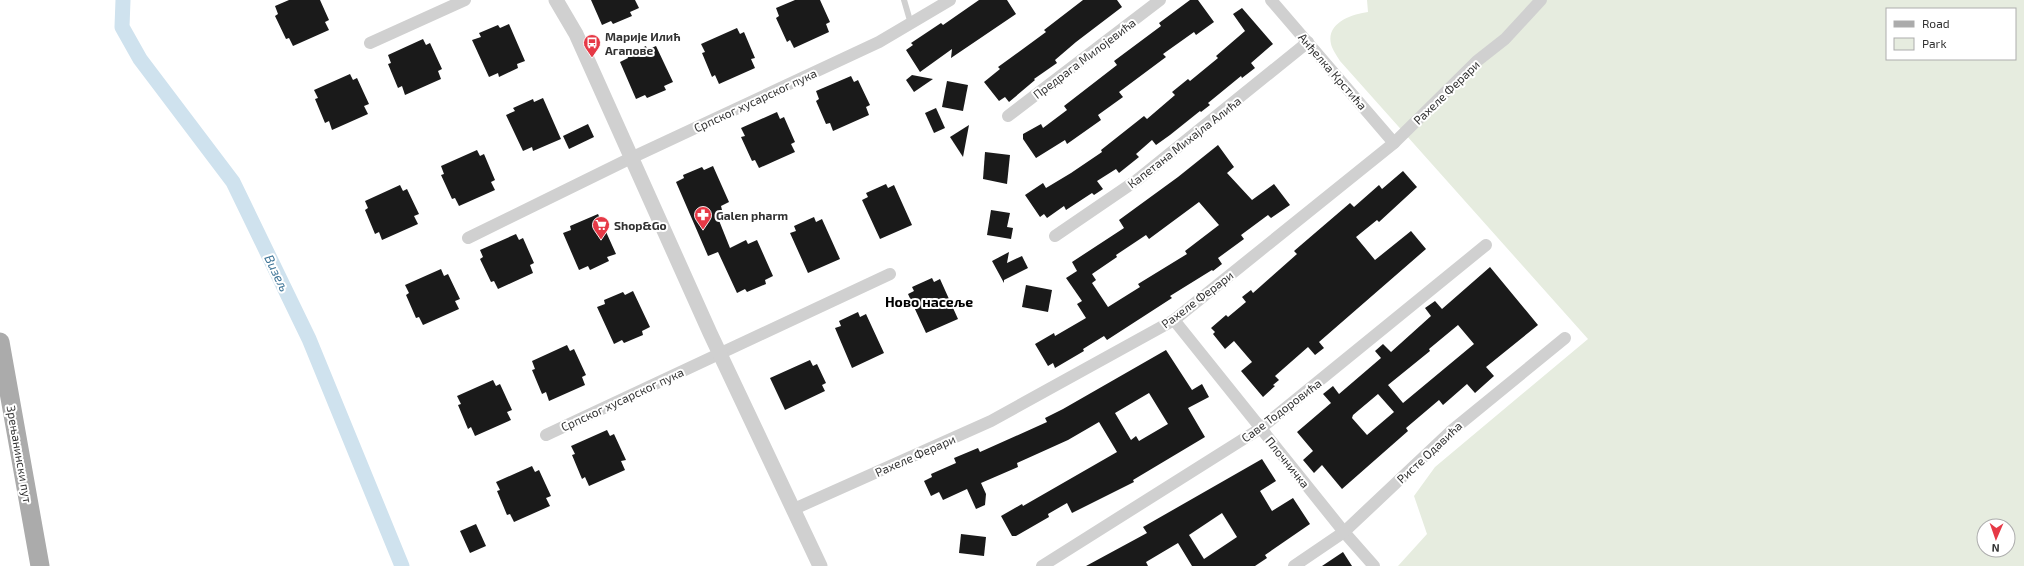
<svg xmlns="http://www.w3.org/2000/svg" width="2024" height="566" viewBox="0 0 2024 566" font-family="'Exo 2',sans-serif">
  <rect width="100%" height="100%" fill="#fff"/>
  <path fill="#e6ecdf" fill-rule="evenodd" d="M1367 0H2024V566H1398L1427 534 1414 496 1435 467 1588 339 1340 61C1337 56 1332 49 1331 44 1326 23 1352 14 1368 12ZM1887 9H2015V59H1887ZM1984 526H2008V550H1984Z"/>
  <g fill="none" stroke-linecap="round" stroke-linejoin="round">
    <path stroke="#cfe2ee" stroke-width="15" d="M123 0 122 27 140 59 233 182 309 339 402 566"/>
  </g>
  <g fill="#1a1a1a" fill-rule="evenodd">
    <path d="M289 0H320L329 20 325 22 329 30 293 46 289 38 286 39 275 16 278 14 275 6Z"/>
    <path d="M591 0H635L639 8 630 12 632 16 613 24 611 21 602 25Z"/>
    <path d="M795 0H820L830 22 826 24 829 32 794 48 790 40 787 42 776 18 779 16 776 8Z"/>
    <path d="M979 0H1007L1016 14 951 58 952 49 920 72 906 50 913 45 911 43 941 23 943 25Z"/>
    <path d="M1083 0H1117L1122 7 1076 42 1055 60 1057 63 1034 79 1035 80 1009 102 1005 97 999 101 984 82 1000 69 998 67 1046 32 1044 30Z"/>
    <path d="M1190 0H1198L1214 22 1196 35 1194 32 1163 54 1166 57 1119 92 1123 97 1098 115 1101 120 1067 144 1065 140 1036 158 1023 139V134L1041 124 1043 128 1067 110 1064 106 1117 65 1114 61 1161 26 1159 23Z"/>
    <path d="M1242 8 1273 44 1251 63 1255 68 1242 78 1241 76 1208 103 1210 105 1201 112 1200 111 1170 135 1156 145 1152 140 1136 154 1139 157 1119 173 1116 169 1097 181 1103 189 1094 195 1092 193 1066 210 1064 206 1047 218 1044 214 1040 217 1025 195 1043 183 1046 188 1071 173 1102 152 1101 150 1144 116 1147 119 1175 95 1172 92 1188 79 1190 81 1218 58 1216 56 1245 31 1233 14Z"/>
    <path d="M509 24 525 61 517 64 518 68 499 77 498 73 489 77 472 40 481 37 479 33 498 25 500 28Z"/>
    <path d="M737 28 740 34 744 32 755 58 751 59 755 68 719 84 715 75 712 77 702 53 705 52 701 44Z"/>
    <path d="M423 39 426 45 430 43 442 69 438 71 441 79 405 95 402 86 398 88 388 64 391 63 388 55Z"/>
    <path d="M646 46 647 50 656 46 673 82 664 86 666 90 647 98 645 95 636 99 620 62 628 58 627 55Z"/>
    <path d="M350 74 353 80 357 78 369 104 364 106 368 114 332 130 329 121 325 123 315 99 318 98 314 90Z"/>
    <path d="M912 75 933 79 914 92 906 80Z"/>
    <path d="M851 76 854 82 858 80 870 105 866 107 869 115 833 131 830 123 826 124 816 101 819 99 816 91Z"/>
    <path d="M947 81 968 85 963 111 942 107Z"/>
    <path d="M543 98 561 139 533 151 532 147 523 151 506 115 515 111 513 108 533 99 534 102Z"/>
    <path d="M936 108 945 128 934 133 925 113Z"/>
    <path d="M777 112 780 119 784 117 795 142 791 144 795 152 759 168 755 160 752 161 741 137 745 136 741 128Z"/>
    <path d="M588 124 594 137 569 149 563 136Z"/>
    <path d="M969 125 963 157 950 137Z"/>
    <path d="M1218 145 1234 167 1227 173 1252 200 1274 184 1290 205 1271 218 1268 215 1241 235 1244 239 1218 258 1222 264 1213 271 1212 270 1170 296 1172 298 1107 340 1104 336 1083 349 1084 351 1055 368 1053 363 1048 366 1035 344 1054 333 1055 336 1086 318 1077 304 1082 301 1066 278 1077 271 1072 262 1124 228 1119 220 1178 177ZM1199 202 1219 225 1185 251 1187 254 1138 284 1140 287 1108 307 1092 283 1096 280 1092 274 1117 257 1116 255 1146 235 1149 239Z"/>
    <path d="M477 150 480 156 484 154 495 180 491 182 495 190 459 206 455 198 452 199 441 175 444 174 441 166Z"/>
    <path d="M985 152 1010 155 1007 184 983 179Z"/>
    <path d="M713 166 729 202 721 206 722 210 716 213 730 248 746 240 748 244 757 240 773 276 765 280 766 284 747 292 745 289 737 293 718 252 708 256 676 182 684 178 683 175 702 167 704 170Z"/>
    <path d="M1403 171 1417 187 1379 222 1377 220 1356 237 1375 260 1411 231 1426 249 1319 342 1324 348 1315 355 1308 347 1275 376 1279 380 1273 385 1275 386 1263 397 1241 371 1252 362 1234 341 1225 349 1213 334 1215 332 1211 328 1226 315 1228 317 1246 302 1242 297 1251 290 1253 293 1271 277 1297 254 1294 251 1350 203 1354 207 1379 185 1382 189Z"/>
    <path d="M886 184 888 188 894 185 912 225 880 239 862 200 868 197 866 193Z"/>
    <path d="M400 185 403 191 407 189 419 214 414 216 418 224 382 240 379 232 375 234 365 210 368 208 365 201Z"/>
    <path d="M991 210 1010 213 1007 227 1013 228 1011 239 987 235Z"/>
    <path d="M598 214 616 254 607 257 609 261 590 270 588 266 579 270 563 233 571 230 570 226Z"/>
    <path d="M814 217 816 222 822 219 840 259 808 273 790 233 796 231 794 226Z"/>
    <path d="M516 234 519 240 523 238 534 263 530 265 533 273 498 289 494 281 491 282 480 259 483 257 480 250Z"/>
    <path d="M1009 252 1007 263 1022 256 1028 268 1004 280V283L992 261Z"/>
    <path d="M1490 267 1538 325 1486 367 1494 376 1475 393 1467 384 1443 405 1439 400 1406 428 1408 431 1342 489 1322 465 1314 473 1303 460 1313 451 1297 432 1331 403 1323 394 1333 386 1339 394 1381 358 1375 351 1383 344 1391 352 1431 316 1425 308 1435 301 1442 309ZM1458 325 1474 344 1403 403 1388 385 1430 351 1429 349ZM1378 394 1394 412 1367 435 1352 418 1353 415Z"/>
    <path d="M441 269 444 276 448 274 460 299 455 301 459 309 423 325 419 317 416 318 406 295 409 293 405 285Z"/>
    <path d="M932 278 934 282 940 279 958 319 926 333 908 294 914 291 912 287Z"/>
    <path d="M1026 285 1052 290 1048 312 1022 307Z"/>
    <path d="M633 291 650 327 642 331 643 335 624 343 622 340 614 344 597 307 605 304 604 300 623 292 625 295Z"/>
    <path d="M858 312 860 317 866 314 884 353 852 368 835 328 841 326 839 321Z"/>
    <path d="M567 345 570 351 574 349 586 375 582 377 585 385 549 401 546 392 542 394 532 370 535 369 532 361Z"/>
    <path d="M1166 350 1192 390 1202 384 1209 397 1188 408 1205 437 1133 480 1134 482 1072 513 1067 503 1048 514 1049 517 1016 536H1012L1001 516 1022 504 1023 506 1117 452 1099 422 1068 440 1017 463 1018 467 981 483 986 494 985 505 976 509 967 489 943 500 939 492 931 496 924 481 932 477 931 474 956 463 954 458 978 448 980 452 1047 422 1045 418 1063 409ZM1149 393 1168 424 1139 441 1136 436 1131 440 1115 413Z"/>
    <path d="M810 360 813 366 817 364 826 383 822 385 825 391 785 410 770 378Z"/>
    <path d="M493 380 496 386 500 384 512 410 507 412 511 420 475 436 471 427 468 429 458 405 461 404 457 396Z"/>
    <path d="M607 430 610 436 614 434 626 460 621 461 625 470 589 486 585 477 582 479 572 455 575 454 571 446Z"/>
    <path d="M1262 459 1276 481 1260 491 1272 511 1293 498 1310 524 1265 555 1267 558 1255 566H1192L1178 543 1146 562 1148 566H1086L1147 533 1143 527ZM1222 513 1237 537 1204 559 1189 535Z"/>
    <path d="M532 466 535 472 539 470 551 496 546 498 550 506 514 522 510 514 507 515 497 491 500 490 496 482Z"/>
    <path d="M476 524 486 546 470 553 460 531Z"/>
    <path d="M961 534 986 537 984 556 959 553Z"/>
    <path d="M1343 552 1352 566H1322Z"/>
  </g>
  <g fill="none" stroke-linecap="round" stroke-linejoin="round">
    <path stroke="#d0d0d0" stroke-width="6" d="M904 0 911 24"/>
    <g stroke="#d0d0d0" stroke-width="12">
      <path d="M1271 0 1394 143"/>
      <path d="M370 43 465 0"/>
      <path d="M1008 116 1160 0"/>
      <path d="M1055 236 1137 180 1308 42"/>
      <path d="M468 238 631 158 879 42 950 0"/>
      <path d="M1174 320 1344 532 1374 566"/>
      <path d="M546 435 890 274"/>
      <path d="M794 509 991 421 1174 320 1394 143 1477 61 1505 39 1541 0"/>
      <path d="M1042 566 1261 428 1486 245"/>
      <path d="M1294 566 1344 532 1450 432 1565 338"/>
    </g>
    <path stroke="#d0d0d0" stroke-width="15" d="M556 0 576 34 710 333 820 566"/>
    <path stroke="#ababab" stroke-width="19" d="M0 342 40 566"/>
  </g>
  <defs>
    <symbol id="bus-pin" viewBox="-11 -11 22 30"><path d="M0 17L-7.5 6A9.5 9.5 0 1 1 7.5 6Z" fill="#e63946" stroke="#fff"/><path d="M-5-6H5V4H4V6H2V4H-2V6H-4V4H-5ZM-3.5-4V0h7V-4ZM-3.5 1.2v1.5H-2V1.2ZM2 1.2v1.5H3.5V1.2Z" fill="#fff"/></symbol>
    <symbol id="pharmacy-pin" viewBox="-11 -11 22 30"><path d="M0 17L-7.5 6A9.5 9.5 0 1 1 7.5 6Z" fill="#e63946" stroke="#fff"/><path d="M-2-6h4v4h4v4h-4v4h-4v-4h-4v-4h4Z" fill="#fff"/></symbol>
    <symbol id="supermarket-pin" viewBox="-11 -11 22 30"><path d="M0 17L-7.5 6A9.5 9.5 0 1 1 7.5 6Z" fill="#e63946" stroke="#fff"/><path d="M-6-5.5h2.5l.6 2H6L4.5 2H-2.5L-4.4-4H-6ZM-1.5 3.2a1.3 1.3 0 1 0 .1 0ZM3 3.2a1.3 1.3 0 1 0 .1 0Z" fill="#fff"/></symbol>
  </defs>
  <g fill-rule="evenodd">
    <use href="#bus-pin" x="582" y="33" width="20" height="27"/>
    <use href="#pharmacy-pin" x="693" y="205" width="20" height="27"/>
    <use href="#supermarket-pin" x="591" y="215" width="20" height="27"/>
  </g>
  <g text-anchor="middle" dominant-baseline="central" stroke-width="4" stroke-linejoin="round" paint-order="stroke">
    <g font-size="12" font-weight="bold" fill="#333" stroke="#fff" text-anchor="start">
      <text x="605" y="36">Марије Илић<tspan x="605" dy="14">Агапове</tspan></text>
      <text x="716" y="215">Galen pharm</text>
      <text x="614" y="225">Shop&amp;Go</text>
    </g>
    <g font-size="12" fill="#333" stroke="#fff">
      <text transform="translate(1084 58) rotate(-37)">Предрага Милојевића</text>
      <text transform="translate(1333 71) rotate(49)">Анђелка Крстића</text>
      <text transform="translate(1446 92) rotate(-44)">Рахеле Ферари</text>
      <text transform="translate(755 100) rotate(-25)">Српског хусарског пука</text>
      <text transform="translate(1184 142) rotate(-38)">Капетана Михајла Алића</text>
      <text transform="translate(1197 299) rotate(-37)">Рахеле Ферари</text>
      <text transform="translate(622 399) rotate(-25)">Српског хусарског пука</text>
      <text transform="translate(1281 410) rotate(-37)">Саве Тодоровића</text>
      <text transform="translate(1429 452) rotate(-43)">Ристе Одавића</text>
      <text transform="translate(20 454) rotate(80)">Зрењанински пут</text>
      <text transform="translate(915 455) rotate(-24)">Рахеле Ферари</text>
      <text transform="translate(1288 462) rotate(51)">Плочничка</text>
    </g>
    <g font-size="13" font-style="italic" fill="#3f7597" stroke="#fff">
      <text transform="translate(277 273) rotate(64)">Визељ</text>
    </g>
    <g font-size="14" font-weight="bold" fill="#000" stroke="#fff">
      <text x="929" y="301">Ново насеље</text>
    </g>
  </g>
  <rect x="1886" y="8" width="130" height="52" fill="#ffffff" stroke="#adadad"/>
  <rect x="1894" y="21" width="20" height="6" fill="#ababab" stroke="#adadad"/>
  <text x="1922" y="28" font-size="12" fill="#333333">Road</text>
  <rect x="1894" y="38" width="20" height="12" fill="#e6ecdf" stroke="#adadad"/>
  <text x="1922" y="48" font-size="12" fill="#333333">Park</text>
  <g transform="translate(1996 538) rotate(182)"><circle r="19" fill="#ffffff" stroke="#adadad"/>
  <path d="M0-3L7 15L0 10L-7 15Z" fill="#e63946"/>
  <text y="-6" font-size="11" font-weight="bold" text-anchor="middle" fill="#333333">N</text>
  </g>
</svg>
